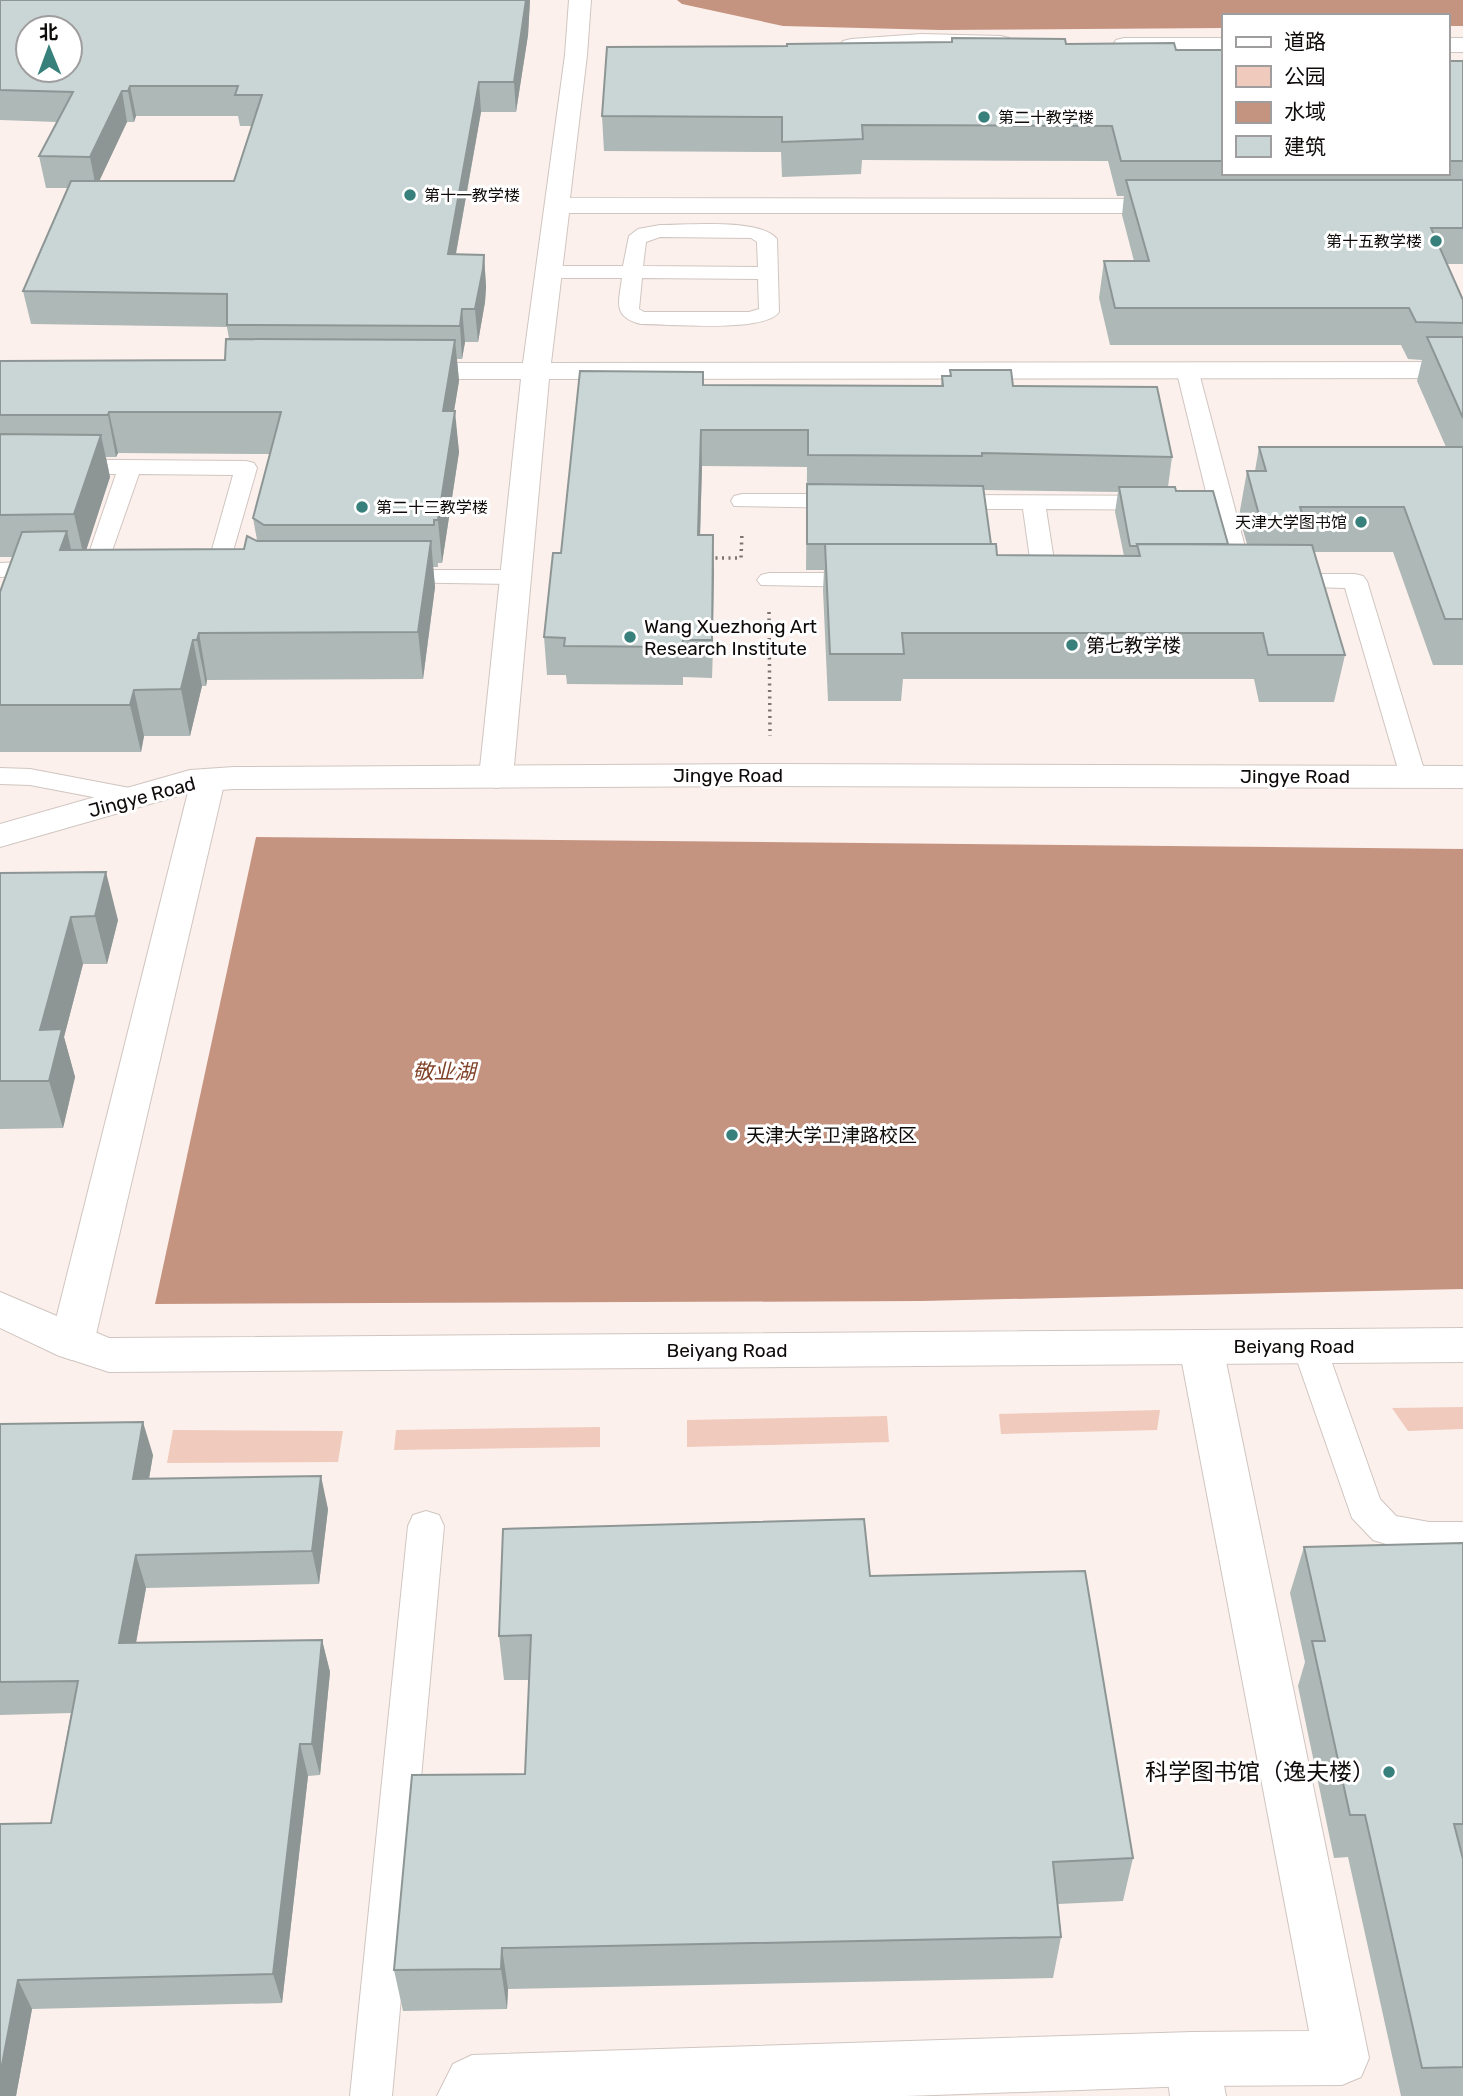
<svg xmlns="http://www.w3.org/2000/svg" width="1463" height="2096" viewBox="0 0 1463 2096" font-family="Rubik,'Noto Sans SC',sans-serif">
  <rect width="100%" height="100%" fill="#fcf0ec"/>
  <g fill="#f0cabc">
    <path d="M1463 1407V1429L1408 1431 1392 1408Z"/>
    <path d="M1160 1410 1157 1430 1001 1434 999 1414Z"/>
    <path d="M887 1416 889 1442 687 1447V1420Z"/>
    <path d="M600 1427V1447L394 1450 396 1430Z"/>
    <path d="M173 1430 343 1431 338 1462 167 1463Z"/>
  </g>
  <g fill="#c59481">
    <path d="M677 0H1463V26H1447V16H1223V28L940 30 783 26 682 4Z"/>
    <path d="M256 837 1463 849V1289L922 1301 155 1304Z"/>
  </g>
  <g fill="none" stroke-linecap="round" stroke-linejoin="round">
    <defs>
      <g id="service">
        <path d="M660 225C687 225 761 218 777 239L779 312C765 333 668 324 641 324 612 317 619 302 622 278H548L541 276 538 272 541 268 548 266H623L629 236 638 229ZM660 237 751 238 757 242 758 267 643 266 646 242ZM642 278 758 279 759 309 749 312H644L639 309Z"/>
        <path d="M1187 363 1195 364 1198 369 1254 581 1250 586 1242 588 1234 586 1230 581 1210 510 1046 509 1057 580 1053 585 1045 587 1037 585 1033 580 1023 509H945L937 507 934 502 937 497 945 495 1207 496 1176 369 1179 364Z"/>
        <path d="M0 459 246 461 254 463 257 468 231 558H215L211 553 233 475 139 474 105 571 0 577V563L87 559 116 474 0 473Z"/>
        <path d="M742 494H847L855 496 858 501 855 506 847 508 734 506 731 501 734 496Z"/>
        <path d="M393 570H515L523 572 527 577 523 582 515 584 385 582 381 577 385 572Z"/>
        <path d="M769 573H863L871 575 875 580 871 585 863 587 761 585 757 580 761 575Z"/>
        <path d="M1284 574H1355L1363 576 1367 581 1426 776 1422 782 1413 784 1404 782 1400 776 1345 588 1276 586 1272 581 1276 576Z"/>
        <path d="M0 768 30 769 135 789 144 791 148 797 144 803 135 805 30 785 0 784Z"/>
        <path d="M1309 1333 1321 1337 1326 1346 1380 1499 1396 1516 1429 1522H1463V1552H1429L1386 1544 1373 1540 1352 1518 1292 1346 1297 1337Z"/>
        <path d="M426 1511 439 1515 444 1526 392 2096H350L408 1526 413 1515Z"/>
      </g>
      <path id="pedestrian" d="M1192 2032 1211 2040 1219 2059 1226 2096H1170L1165 2059 1173 2040Z"/>
      <g id="minor">
        <path d="M569 0H591L587 55 570 198 1174 199 1183 201 1186 206 1183 211 1174 213H569L551 363 1463 362V378L549 379 513 777 508 785 496 788 484 785 479 777 521 379H405L395 377 391 371 395 365 405 363H523L565 55Z"/>
        <path d="M921 34 1001 36 1009 38 1012 43 1009 48 1001 50 921 48 851 53 843 51 840 46 843 41 851 39Z"/>
        <path d="M1124 38H1223V52L1116 50 1113 45 1116 40Z"/>
        <rect x="1447" y="38" width="16" height="14"/>
        <path d="M208 769 220 772 225 780 94 1343 87 1355 72 1360 57 1355 50 1343 191 780 196 772Z"/>
        <path d="M1201 1330 1216 1335 1223 1347 1369 2058 1361 2077 1342 2085 1192 2086 906 2096H437L453 2064 472 2055 1192 2032 1309 2031 1179 1347 1186 1335Z"/>
      </g>
      <g id="tertiary">
        <path d="M770 764 1463 766V788L770 786 234 789 192 792 0 847V824L190 770 234 767Z"/>
        <path d="M0 1292 109 1338 1463 1328V1362L109 1372 57 1355 0 1328Z"/>
      </g>
    </defs>
    <use href="#service" stroke="#d0c5c0" stroke-width="2"/>
    <use href="#pedestrian" stroke="#d0c5c0" stroke-width="2"/>
    <use href="#minor" stroke="#d0c5c0" stroke-width="2"/>
    <use href="#tertiary" stroke="#d0c5c0" stroke-width="2"/>
    <g stroke="#7b7471" stroke-width="3.5" stroke-dasharray="2 4.5" stroke-linecap="butt">
      <path d="M709 558H741L742 532"/>
      <path d="M769 612 770 736"/>
    </g>
    <use href="#service" fill="#fff" fill-rule="evenodd"/>
    <use href="#pedestrian" fill="#fff" fill-rule="evenodd"/>
    <use href="#minor" fill="#fff" fill-rule="evenodd"/>
    <use href="#tertiary" fill="#fff" fill-rule="evenodd"/>
  </g>
  <g fill="#adb8b7" fill-rule="evenodd">
    <path d="M0 0H530L528 35 516 112H481L456 254 484 255 486 287 485 302 478 342H465L462 359H457L459 381 454 411 459 452 442 563H438V567H433L435 587 423 679 207 680 206 686H202L190 736H144L141 752H0V592L13 557H0V361L225 360 229 339 227 327 31 324 23 291 68 188H46L39 156 57 122 0 120ZM136 116H238L240 126H252L234 181H99L127 122H134ZM118 453 270 454 253 518 257 540 244 549 86 550 110 477 106 457H116Z"/>
    <path d="M952 38 1176 50H1223V173H1447V61H1463V264H1447L1463 300V665H1433L1393 552H1314L1345 655 1334 702H1259L1254 679H903L901 701H828L823 590 824 570H806L807 467 702 466 700 535H713L712 678 683 677V685L567 684 566 675H547L544 637 561 553 703 385 941 386 942 376H950V370L1013 386 1172 457 1168 487 1176 491 1228 544H1247L1239 516 1247 471H1255L1259 447H1446L1417 381 1422 360 1408 359 1401 345H1110L1099 298 1104 261H1134L1122 215 1124 196H1117L1108 161 862 160 861 174 782 177 781 152 604 151 602 116 787 46 951 42ZM984 490 1118 492 1115 512 1124 556 997 555 991 544Z"/>
    <path d="M0 873 118 920 107 964H83L64 1037 75 1077 63 1128 0 1129Z"/>
    <path d="M0 1424 153 1455 149 1479 328 1509 319 1584 146 1588 136 1643 322 1640 330 1672 320 1775 308 1776 282 2003 32 2009 16 2096H0V1824L51 1823 71 1713 0 1715Z"/>
    <path d="M1463 1543V2096H1401L1348 1857 1334 1858 1298 1686 1305 1662 1290 1593 1304 1547Z"/>
    <path d="M870 1576 1133 1858 1123 1901 1058 1904 1061 1937 1053 1978 508 1989 507 2009 403 2011 394 1970 525 1774 529 1680H504L499 1636Z"/>
  </g>
  <g fill="#8d9695">
    <path d="M526 0H530L528 35 516 112 514 82Z"/>
    <path d="M479 82 481 112 450 286 448 254Z"/>
    <path d="M130 86 136 116 134 122 128 91Z"/>
    <path d="M122 91 127 122 96 188 90 157Z"/>
    <path d="M484 255 486 287 485 302 478 342 475 309Z"/>
    <path d="M462 309 465 342 462 359 460 326Z"/>
    <path d="M455 340 459 381 447 452 443 411Z"/>
    <path d="M455 411 459 452 442 563 438 520Z"/>
    <path d="M109 412 118 453 116 457 108 415Z"/>
    <path d="M701 430 702 466 699 572 698 535Z"/>
    <path d="M101 435 110 477 84 557 74 514Z"/>
    <path d="M67 531 77 576 60 550Z"/>
    <path d="M713 535 714 572 712 678V640Z"/>
    <path d="M431 541 435 587 423 679 418 632Z"/>
    <path d="M199 633 207 680 206 686 197 640Z"/>
    <path d="M193 640 202 686 190 736 181 689Z"/>
    <path d="M134 690 144 736 141 752 130 705Z"/>
    <path d="M106 872 118 920 107 964 95 916Z"/>
    <path d="M71 917 83 964 64 1037 75 1077 63 1128 49 1081 40 1030Z"/>
    <path d="M143 1422 153 1455 143 1513 133 1479Z"/>
    <path d="M321 1476 328 1509 319 1584 312 1551Z"/>
    <path d="M136 1555 146 1588 130 1675 119 1643Z"/>
    <path d="M322 1640 330 1672 320 1775 312 1744Z"/>
    <path d="M300 1744 308 1776 282 2003 273 1974Z"/>
    <path d="M502 1948 508 1989 507 2009 501 1969Z"/>
    <path d="M18 1980 32 2009 16 2096H0V2075Z"/>
  </g>
  <g fill="#c9d6d5" stroke="#8d9695" stroke-width="2" fill-rule="evenodd">
    <path d="M0 0H526L514 82H479L448 254 484 255 483 269 475 309H462L460 326 227 325V294L23 291 71 181H234L262 95H235L238 86H130L128 91H122L90 157 39 156 73 92 0 90ZM28 28H70V70H28Z"/>
    <path d="M952 38 1065 39 1066 44 1174 43 1176 50H1223V161H1121L1112 126 862 125 863 139 782 142V117L602 116 607 47 787 46V44L952 42Z"/>
    <rect x="1447" y="61" width="16" height="100"/>
    <path d="M1126 180H1463V228H1431L1463 300V323L1416 322 1409 308H1115L1104 261H1149Z"/>
    <path d="M1427 337H1463V418Z"/>
    <path d="M226 339 455 340 443 411H455L438 520H434V525H264L253 518 281 412H109L108 415H0V361L225 360Z"/>
    <path d="M950 370H1011L1013 386 1157 387 1172 457 982 453V456L808 455V430H701L698 535H713L712 640H683V647L564 646 565 638 544 637 553 553H561L580 371 703 372V385L943 386 942 376H951Z"/>
    <path d="M0 434 101 435 74 514 0 515Z"/>
    <path d="M1259 447H1463V619H1445L1404 507H1300L1306 526H1262L1247 471H1266Z"/>
    <path d="M807 484 983 486 991 544H807Z"/>
    <path d="M1119 487H1175L1176 491H1213L1228 544H1137L1138 546H1130Z"/>
    <path d="M67 531 60 550 244 549 247 536 257 541H431L418 632 199 633 197 640H193L181 689 134 690 130 705H0V592L22 532Z"/>
    <path d="M825 544H996L997 555 1140 556 1137 544 1312 545 1345 655H1268L1263 633H902L904 654H830Z"/>
    <path d="M106 872 95 916 71 917 40 1030 62 1029 49 1081H0V873Z"/>
    <path d="M143 1422 133 1479 321 1476 312 1551 136 1555 119 1643 322 1640 312 1744H300L273 1974 18 1980 0 2075V1824L51 1823 78 1681 0 1682V1424Z"/>
    <path d="M864 1519 870 1576 1085 1571 1133 1858 1053 1862 1061 1937 502 1948 501 1969 394 1970 412 1775 525 1774 531 1635 499 1636 503 1529Z"/>
    <path d="M1463 1543V1824H1454L1463 1859V2067L1422 2068 1365 1815H1350L1312 1641H1325L1304 1547Z"/>
  </g>
  <g fill="#38807b" stroke="#fff" stroke-width="2.5">
    <circle cx="984" cy="117" r="7"/>
    <circle cx="410" cy="195" r="7"/>
    <circle cx="1436" cy="241" r="7"/>
    <circle cx="362" cy="507" r="7"/>
    <circle cx="1361" cy="522" r="7"/>
    <circle cx="630" cy="637" r="7"/>
    <circle cx="1072" cy="645" r="7"/>
    <circle cx="732" cy="1135" r="7"/>
    <circle cx="1389" cy="1772" r="7"/>
  </g>
  <g text-anchor="middle" dominant-baseline="central" stroke-width="6" stroke-linejoin="round" paint-order="stroke">
    <g font-size="16" fill="#0f0b0a" stroke="#fff" text-anchor="start">
      <text x="998" y="117">第二十教学楼</text>
      <text x="424" y="195">第十一教学楼</text>
      <text x="1422" y="241" text-anchor="end">第十五教学楼</text>
      <text x="376" y="507">第二十三教学楼</text>
      <text x="1347" y="522" text-anchor="end">天津大学图书馆</text>
    </g>
    <g font-size="19" fill="#0f0b0a" stroke="#fff" text-anchor="start">
      <text x="644" y="626">Wang Xuezhong Art<tspan x="644" dy="22">Research Institute</tspan></text>
      <text x="1086" y="645">第七教学楼</text>
      <text x="746" y="1135">天津大学卫津路校区</text>
    </g>
    <g font-size="19" fill="#0f0b0a" stroke="#fff">
      <text x="728" y="775">Jingye Road</text>
      <text x="1295" y="776">Jingye Road</text>
      <text transform="translate(142 797) rotate(-15)">Jingye Road</text>
      <text x="1294" y="1346">Beiyang Road</text>
      <text x="727" y="1350">Beiyang Road</text>
    </g>
    <g font-size="21" font-style="italic" fill="#804127" stroke="#fff">
      <text x="444" y="1071">敬业湖</text>
    </g>
    <g font-size="23" fill="#0f0b0a" stroke="#fff" text-anchor="end">
      <text x="1375" y="1772">科学图书馆（逸夫楼）</text>
    </g>
  </g>
  <rect x="1222" y="14" width="228" height="161" fill="#ffffff" stroke="#9f9d9d" stroke-width="2"/>
  <rect x="1236" y="37" width="35" height="10" fill="#ffffff" stroke="#9f9d9d" stroke-width="2"/>
  <text x="1284" y="49" font-size="21" fill="#0f0b0a">道路</text>
  <rect x="1236" y="66" width="35" height="21" fill="#f0cabc" stroke="#9f9d9d" stroke-width="2"/>
  <text x="1284" y="84" font-size="21" fill="#0f0b0a">公园</text>
  <rect x="1236" y="102" width="35" height="21" fill="#c59481" stroke="#9f9d9d" stroke-width="2"/>
  <text x="1284" y="119" font-size="21" fill="#0f0b0a">水域</text>
  <rect x="1236" y="136" width="35" height="21" fill="#c9d6d5" stroke="#9f9d9d" stroke-width="2"/>
  <text x="1284" y="154" font-size="21" fill="#0f0b0a">建筑</text>
  <g transform="translate(49 49) rotate(359)"><circle r="33" fill="#ffffff" stroke="#9f9d9d" stroke-width="2"/>
  <path d="M0-5L12 26L0 18L-12 26Z" fill="#38807b"/>
  <text y="-10" font-size="19" font-weight="bold" text-anchor="middle" fill="#0f0b0a">北</text>
  </g>
</svg>
